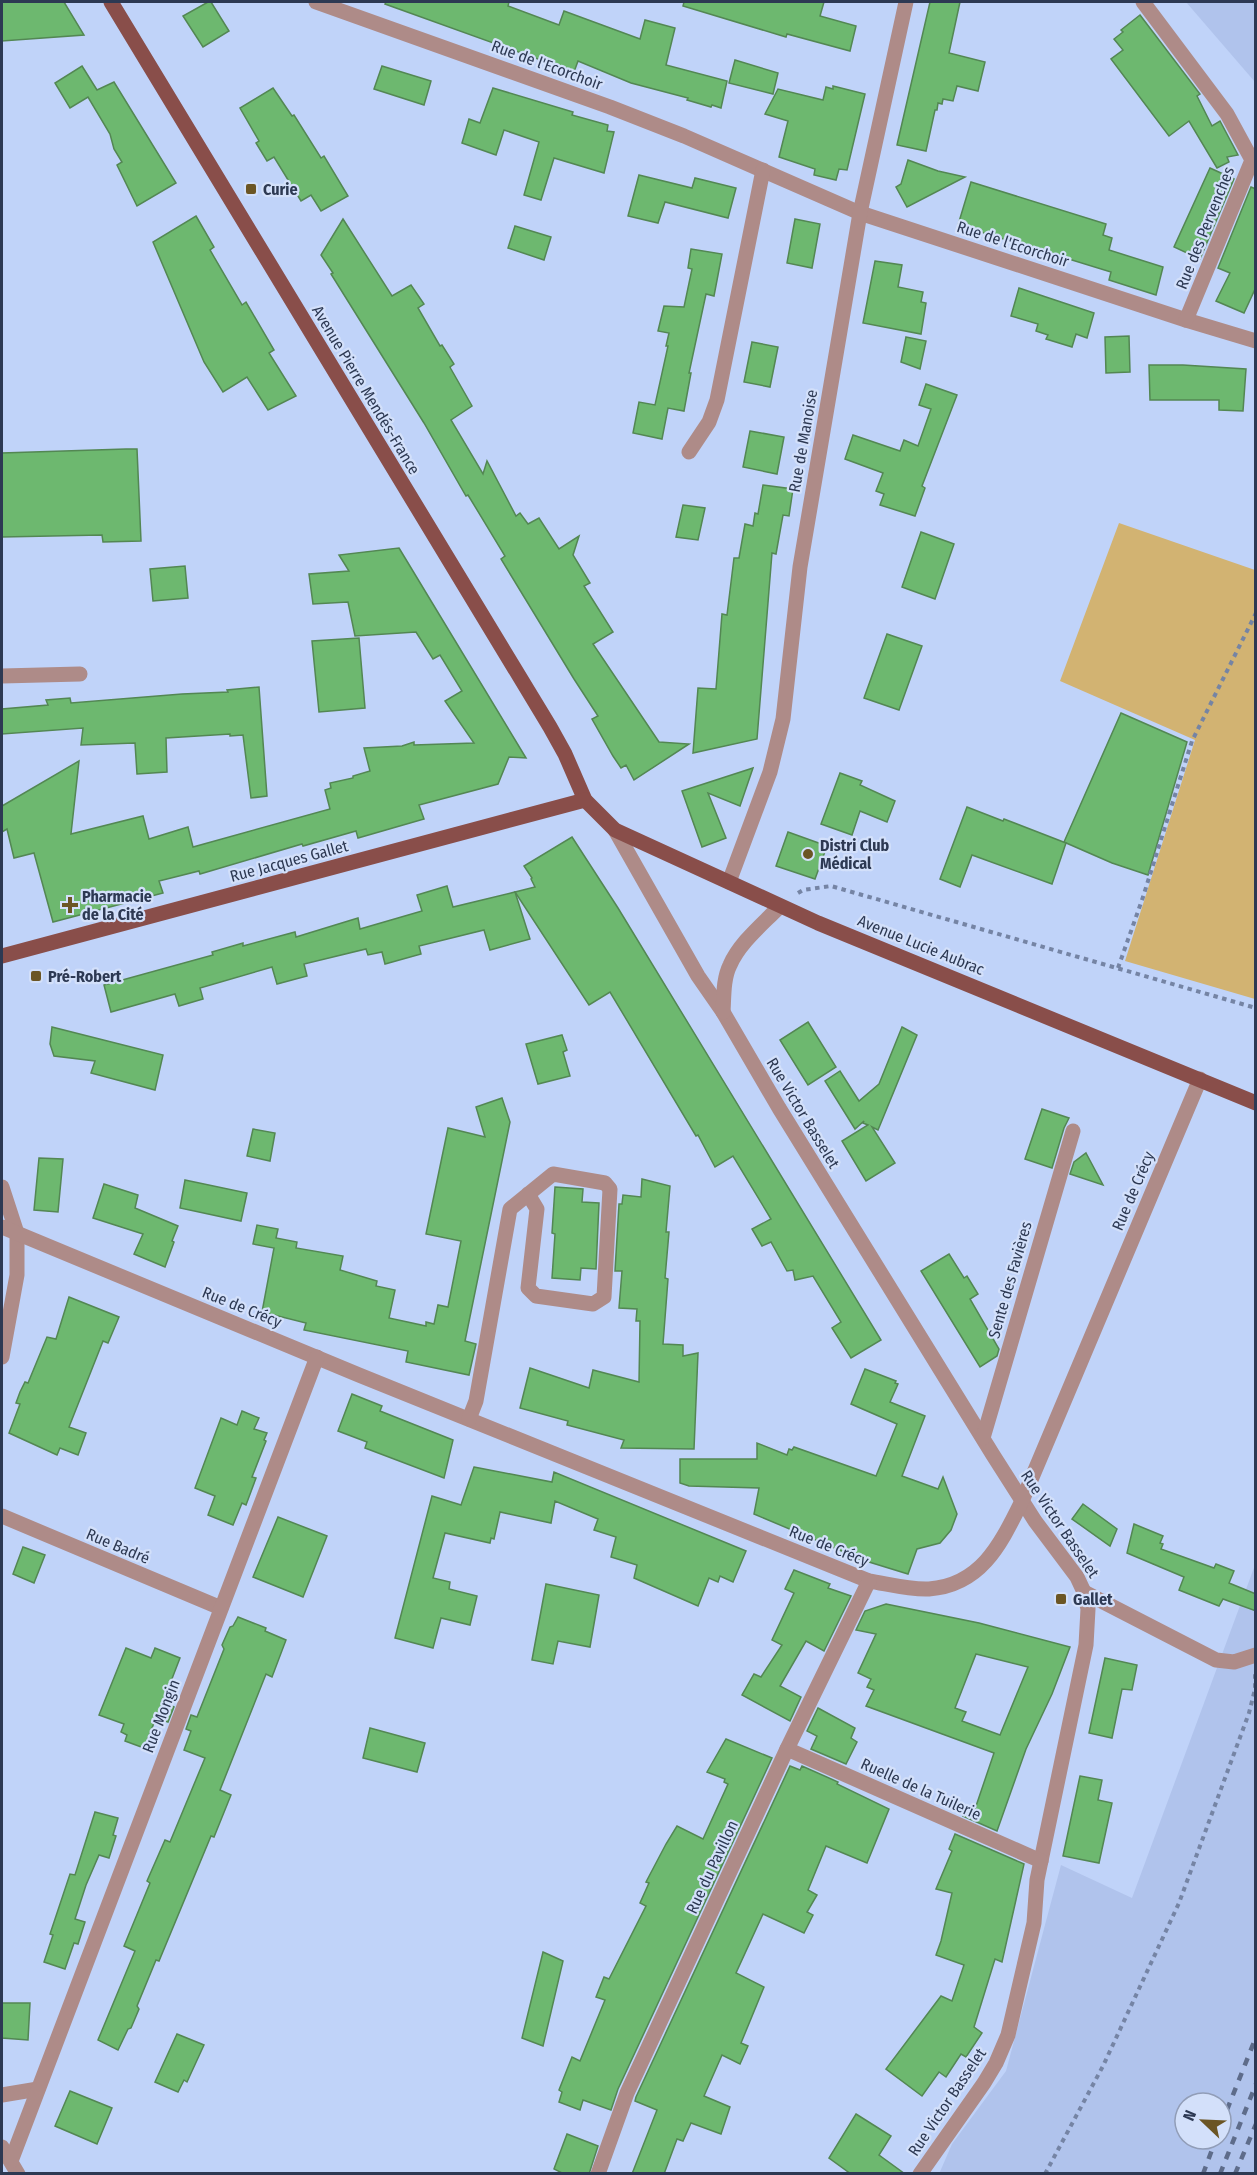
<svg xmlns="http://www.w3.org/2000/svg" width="1257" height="2175" viewBox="0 0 1257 2175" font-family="'Fira Sans Condensed',sans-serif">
  <rect width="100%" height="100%" fill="#c0d3f9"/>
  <g fill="#b0c3ec" fill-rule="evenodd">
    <path d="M1186 2H1255V82Z"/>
    <path d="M1255 1565V2173L939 2174 952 2144 1006 2071 1061 1865 1132 1898ZM1185 2103H1221V2139H1185Z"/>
  </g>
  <path fill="#d2b372" d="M1119 523 1255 570V999L1125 961 1195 740 1060 681Z"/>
  <g fill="#6db86f" stroke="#538753" stroke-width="1.5" fill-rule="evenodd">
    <path d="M2 2H64L84 35 2 41Z"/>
    <path d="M208 2H211L229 31 203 47 183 16Z"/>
    <path d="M386 2H509L508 6 559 25 564 11 640 39 645 20 675 28 666 65 727 81 721 108 712 105 711 107 687 100 688 98 631 83 578 61 574 72 385 4Z"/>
    <path d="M684 2H824L820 16 856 26 850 51 787 34 786 37 683 6Z"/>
    <path d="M930 2H960L949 53 985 62 978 91 957 86 953 101 943 99 942 104 938 103 937 110H935L926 151 897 145Z"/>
    <path d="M1140 15 1200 94 1197 96 1212 126 1220 121 1238 155 1227 157 1229 162 1217 168 1189 121 1169 136 1111 59 1123 50 1114 39 1123 32 1121 30Z"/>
    <path d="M735 60 778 73 773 94 729 83Z"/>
    <path d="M82 66 97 90 114 82 176 183 137 206 117 165 122 162 114 149 110 134 88 97 70 108 55 83Z"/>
    <path d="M382 66 431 81 424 105 374 89Z"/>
    <path d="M833 86 865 94 847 170 839 169 836 180 814 175 815 169 779 157 788 121 765 114 778 89 823 100 826 87 833 89Z"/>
    <path d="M273 88 292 116 294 115 321 158 324 156 348 196 321 211 311 195 301 201 274 157 267 161 256 143 259 141 240 108Z"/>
    <path d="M493 88 573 112 572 115 608 125 607 131 614 132 604 173 554 158 541 200 524 195 539 142 504 130 496 155 462 143 469 119 480 123Z"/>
    <path d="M908 160 938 171 965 177 907 207 896 187 901 184Z"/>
    <path d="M1210 168 1234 179 1200 259 1174 247Z"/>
    <path d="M639 175 692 188 695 178 736 188 728 218 665 202 658 223 628 216Z"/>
    <path d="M971 182 1106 224 1103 235 1112 238 1109 250 1163 267 1156 295 1109 280 1111 272 958 225Z"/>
    <path d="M1251 187 1256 189V287L1244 313 1216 301 1230 273 1218 268Z"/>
    <path d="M196 216 214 247 210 250 242 305 246 302 274 350 269 353 296 396 268 410 247 377 223 392 204 362 153 242Z"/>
    <path d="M343 219 392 296 411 285 424 304 418 308 440 346 442 345 454 364 450 367 451 369 472 406 451 420 483 474 487 461 516 516 520 513 528 524 539 518 559 549 579 536 573 555 590 583 584 586 613 632 593 644 659 742 689 744 634 780 626 765 621 768 613 756 592 719 598 716 574 679 501 559 505 556 468 495 466 496 424 423 331 274 333 273 321 255Z"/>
    <path d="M795 219 820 224 812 268 787 263Z"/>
    <path d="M515 226 551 237 544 260 508 248Z"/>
    <path d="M691 249 722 254 714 296 706 294 689 373H691L684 411 668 408 662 439 633 433 639 402 655 405 668 346H666L669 333 658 331 664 306 684 307 692 269 688 268Z"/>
    <path d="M875 261 902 265 898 287 923 292 921 302 926 303 921 334 863 323Z"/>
    <path d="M1019 288 1094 313 1087 338 1076 334 1072 347 1046 339 1048 335 1036 331 1038 324 1011 316Z"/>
    <path d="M1129 336 1130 372 1106 373 1105 337Z"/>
    <path d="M906 337 926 341 920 369 901 362Z"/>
    <path d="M752 342 778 347 770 387 744 382Z"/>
    <path d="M1149 365H1183L1246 369 1243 411 1219 410V400H1150Z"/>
    <path d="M926 384 957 395 922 486 925 488 915 516 880 505 884 494 876 491 883 473 845 459 853 435 900 451 904 440 918 446 931 409 919 405Z"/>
    <path d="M750 431 784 437 777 474 743 467Z"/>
    <path d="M126 449H137L141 541 103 542 102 535 2 537V453Z"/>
    <path d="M763 485 793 489 789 516 783 515 776 554 772 553 757 739 693 753 698 688 716 689 722 614 727 615 734 558H739L745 524 753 526 755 513 758 514Z"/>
    <path d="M683 505 705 508 698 540 676 537Z"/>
    <path d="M921 532 954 544 935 599 902 587Z"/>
    <path d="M399 548 526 758 509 757 498 784 419 805 424 819 358 838 356 831 303 846 302 844 200 874 199 871 159 881 163 893 53 922 34 853 14 858 7 829 2 832V806L79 761 71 834 143 816 149 839 188 827 193 847 330 809 325 790 331 788 330 783 353 778V776L370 771 364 748 402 746 414 742V745L474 743 445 701 462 691 440 655 433 659 416 632 355 636 348 602 313 604 309 574 349 571 339 555Z"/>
    <path d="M185 566 188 598 153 601 150 569Z"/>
    <path d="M887 634 922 646 899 710 864 698Z"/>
    <path d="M359 638 365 708 319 712 312 641Z"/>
    <path d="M259 687 267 796 251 798 243 735 230 736V734L166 738 167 772 137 774 135 743 81 745 83 728 2 734V709L48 705 46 700 70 698 71 703 182 694 228 692 227 690Z"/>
    <path d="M1121 713 1187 742 1148 875 1112 863 1064 842Z"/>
    <path d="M753 768 740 806 708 793 726 838 702 847 682 791Z"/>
    <path d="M840 773 862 781 860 785 895 801 887 822 860 811 852 835 821 824Z"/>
    <path d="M967 807 1003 821 1004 819 1066 843 1052 884 972 855 960 887 940 879Z"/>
    <path d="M788 832 827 846 815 879 776 866Z"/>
    <path d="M572 837 618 908 881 1340 851 1358 832 1328 841 1322 813 1276 795 1280 793 1270 787 1271 771 1242 762 1246 752 1229 771 1219 733 1156 715 1167 698 1135 696 1136 610 992 589 1005 515 892 535 887 531 879 532 878 524 866Z"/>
    <path d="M447 886 453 907 515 892 530 939 490 950 484 930 419 946 421 954 385 964 382 952 368 955 366 949 304 964 307 976 277 984 272 967 200 988 203 999 179 1006 175 994 111 1012 104 985 213 955 212 952 243 943V946L295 932 296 937 358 918 360 929 422 911 417 895Z"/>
    <path d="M808 1022 836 1067 808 1085 780 1040Z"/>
    <path d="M52 1027 163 1055 155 1090 91 1073 95 1061 54 1056 50 1044Z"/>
    <path d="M902 1027 917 1035 878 1130 872 1127 895 1163 866 1181 842 1141 868 1125 863 1123 864 1121 855 1129 825 1081 840 1071 859 1101 879 1084Z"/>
    <path d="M562 1035 567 1050 563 1052 570 1076 538 1084 526 1044Z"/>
    <path d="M502 1098 510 1122 465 1341 476 1344 469 1375 406 1362 408 1351 304 1330 306 1323 262 1312 274 1248 253 1244 257 1225 278 1229 276 1238 297 1242 296 1248 343 1256 340 1270 377 1281 376 1286 395 1290 389 1318 426 1326V1322L434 1324 438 1305 448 1307 461 1241 426 1234 448 1128 485 1137 476 1107Z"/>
    <path d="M1042 1109 1069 1118 1064 1128 1052 1168 1025 1159Z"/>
    <path d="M253 1129 275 1133 270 1161 247 1156Z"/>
    <path d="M1086 1153 1103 1185 1070 1174 1074 1162Z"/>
    <path d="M39 1158 63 1159 58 1212 34 1210Z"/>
    <path d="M642 1179 670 1186 666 1232H669L665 1278 668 1279 663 1344 683 1345V1356L698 1353 694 1449 621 1448 624 1440 567 1425 568 1421 520 1408 530 1368 589 1388 593 1370 639 1382 640 1321H636L637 1309 619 1308 622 1271H615L619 1204H622L623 1195 641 1197Z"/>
    <path d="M185 1180 247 1193 241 1221 180 1208Z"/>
    <path d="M104 1184 138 1195 135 1208 178 1226 172 1241 174 1242 165 1267 134 1254 143 1234 93 1218Z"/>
    <path d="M555 1187 583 1189 582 1202 599 1203 596 1269 581 1268 580 1280 552 1278 555 1234 552 1233Z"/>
    <path d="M949 1254 964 1278 967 1276 978 1294 970 1299 999 1349 997 1356 980 1367 921 1271Z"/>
    <path d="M69 1297 119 1317 108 1343 103 1341 69 1427 86 1433 78 1455 60 1448 57 1455 9 1433 20 1404 16 1403 20 1392 25 1382 28 1383 47 1337 56 1339Z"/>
    <path d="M865 1369 896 1381 895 1383 898 1384 890 1402 925 1416 902 1476 938 1489 943 1477 957 1514 951 1530 940 1543 917 1549 908 1574 843 1554 844 1552 754 1514 759 1488 689 1486 680 1483V1459H757V1443L787 1455 789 1449 792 1450 794 1447 876 1476 897 1424 851 1404Z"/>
    <path d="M352 1394 382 1406 380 1411 453 1440 444 1478 365 1448 367 1442 338 1431Z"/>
    <path d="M242 1411 259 1418 254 1429 267 1433 264 1440 266 1441 252 1477 256 1478 246 1505 242 1503 233 1525 208 1515 215 1496 195 1488 221 1418 237 1425Z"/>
    <path d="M474 1467 552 1482 554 1472 746 1551 733 1582 720 1576 718 1582 709 1578 698 1606 634 1578 637 1565 611 1557 616 1537 594 1530 598 1519 555 1501 551 1523 500 1512 494 1539 491 1538 490 1543 445 1533 433 1578 450 1582 449 1589 477 1596 470 1625 441 1618 433 1648 395 1638 432 1496 461 1505Z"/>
    <path d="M1083 1504 1117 1529 1110 1546 1072 1519Z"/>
    <path d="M278 1517 327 1536 303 1597 253 1577Z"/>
    <path d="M1134 1524 1163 1536 1160 1543 1163 1544 1161 1549 1214 1568 1216 1564 1234 1571 1229 1583 1256 1594V1611L1223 1599 1219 1606 1179 1590 1184 1577 1127 1553Z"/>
    <path d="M23 1547 45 1555 34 1583 13 1574Z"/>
    <path d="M794 1570 830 1584 828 1588 851 1596 824 1651 806 1641 780 1686 801 1697 790 1721 742 1695 754 1674 761 1677 782 1645 772 1640 794 1593 785 1589Z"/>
    <path d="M546 1584 599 1595 590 1647 558 1641 553 1664 532 1660Z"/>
    <path d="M886 1604 979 1623 1070 1647 1052 1694 1026 1749 997 1831 963 1816 966 1808 974 1812 994 1753 866 1706 874 1690 867 1687 871 1679 858 1673 876 1634 856 1630 865 1611ZM976 1654 1028 1667 1000 1735 962 1721 966 1712 955 1708Z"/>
    <path d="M238 1617 266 1628 265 1631 286 1640 272 1677 266 1674 220 1790 231 1795 214 1837 211 1836 159 1961 156 1960 137 2006 139 2009 131 2028 128 2029 118 2050 98 2040 135 1951 124 1946 150 1883 147 1881 165 1840 170 1842 205 1758 184 1750 191 1731 186 1729 191 1715 197 1717 224 1649 222 1645 230 1627 233 1626Z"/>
    <path d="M126 1648 151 1658 155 1648 180 1658 163 1702 174 1707 168 1722 156 1718 144 1748 125 1741 127 1735 121 1732 124 1724 99 1715Z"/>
    <path d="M1105 1658 1137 1665 1132 1690 1122 1689 1112 1738 1089 1733Z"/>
    <path d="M818 1708 855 1728 851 1738 857 1742 846 1764 811 1749 817 1736 807 1731Z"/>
    <path d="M370 1728 425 1743 417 1772 363 1758Z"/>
    <path d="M726 1739 772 1758 618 2089 611 2110 583 2100 580 2110 559 2102 562 2092 559 2090 572 2057 580 2061 605 2000 596 1997 604 1977 609 1979 646 1906 640 1903 649 1883 646 1882 666 1844 677 1826 703 1839 728 1784 724 1782 725 1779 707 1772Z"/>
    <path d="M790 1766 800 1770 802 1766 838 1782 837 1784 889 1809 867 1863 826 1846 808 1890 817 1895 807 1912 813 1915 804 1933 763 1914 736 1973 764 1987 741 2043 748 2046 740 2064 722 2055 704 2096 730 2107 721 2134 691 2123 683 2141 677 2139 664 2174H632L657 2110 635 2101 636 2097Z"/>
    <path d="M1080 1776 1102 1780 1098 1800 1112 1803 1099 1863 1063 1856Z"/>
    <path d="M95 1812 118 1818 113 1835 116 1836 109 1858 99 1855 86 1885 75 1919 85 1922 78 1944 74 1943 65 1969 44 1962 53 1935 50 1934 70 1874 75 1875Z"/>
    <path d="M955 1834 1024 1864 1002 1962 995 1959 974 2027 982 2033 966 2057 961 2054 946 2077 939 2072 922 2096 886 2069 941 1996 952 2001 964 1965 936 1955 941 1941 952 1893 936 1889 952 1851 949 1849Z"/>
    <path d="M543 1952 563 1961 543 2046 522 2038Z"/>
    <path d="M2 2003H30L28 2040 2 2038Z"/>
    <path d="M177 2034 204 2045 187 2082 184 2080 178 2092 155 2082Z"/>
    <path d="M70 2091 112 2108 97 2144 55 2126Z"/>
    <path d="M856 2114 891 2136 879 2155 905 2174H851L829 2158Z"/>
    <path d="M567 2134 598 2146 589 2174H564L554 2169Z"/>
  </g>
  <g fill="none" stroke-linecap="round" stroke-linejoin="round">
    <g stroke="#7584a4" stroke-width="4" stroke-dasharray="4.5 4.5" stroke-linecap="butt">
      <path d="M798 893 803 890 831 886 1256 1008"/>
      <path d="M1118 968 1143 897 1192 741 1256 613"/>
      <path d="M1045 2174 1103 2066 1179 1903 1249 1713 1255 1689V1674"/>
    </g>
    <g stroke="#ae8b88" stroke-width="15">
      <path d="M316 2 610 107 684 136 860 213 1186 320 1256 341"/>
      <path d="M1143 2 1227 114 1252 160 1186 320"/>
      <path d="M689 452 709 422 717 400 763 170"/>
      <path d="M2 676 80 674"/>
      <path d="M615 830 698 976 723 1012 779 1108 993 1455 1035 1521 1077 1577 1084 1592 1088 1609 1086 1645 1037 1880 1034 1923 1008 2035 996 2063 984 2083 920 2174"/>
      <path d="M729 882 770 772 783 719 800 567 860 213 906 2"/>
      <path d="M723 1012C724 997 723 979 730 965 740 942 763 924 780 906"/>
      <path d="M2 1187 17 1233V1275L2 1357"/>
      <path d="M2 1227 359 1375 869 1581C888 1584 910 1590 929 1589 982 1585 1001 1543 1022 1501L1200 1079"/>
      <path d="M469 1419 476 1401 510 1209 553 1174 605 1183 610 1189 604 1297 593 1304 536 1296 528 1288 537 1209 528 1194"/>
      <path d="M983 1438 1073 1131"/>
      <path d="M2 1516 221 1608"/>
      <path d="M1084 1592 1216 1660 1234 1662 1256 1655"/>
      <path d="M787 1749 1041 1861"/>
      <path d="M2 2095 38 2089"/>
      <path d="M2 2147 18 2174"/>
      <path d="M11 2161 317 1357"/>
      <path d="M598 2174 627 2093 787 1749 869 1581"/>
    </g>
    <g stroke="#894e4a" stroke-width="15">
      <path d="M111 2 550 727 565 754 585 800 615 830 818 923 1256 1103"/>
      <path d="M2 956 585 800"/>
    </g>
    <g stroke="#5e6c8a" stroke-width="4.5" stroke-dasharray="8 8" stroke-linecap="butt">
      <path d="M1221 2125 1256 2037"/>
      <path d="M1203 2174 1216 2139"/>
      <path d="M1220 2174 1256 2084"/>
      <path d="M1235 2174 1256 2124"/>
    </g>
  </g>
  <g fill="#6b5524" stroke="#d3e0fa" stroke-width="2">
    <rect x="245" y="183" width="12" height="12" rx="3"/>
    <circle cx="808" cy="854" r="6"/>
    <path d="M67 896h6v6h6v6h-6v6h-6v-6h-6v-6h6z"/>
    <rect x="30" y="970" width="12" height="12" rx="3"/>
    <rect x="1055" y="1593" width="12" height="12" rx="3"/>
  </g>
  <g text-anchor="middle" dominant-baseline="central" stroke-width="4.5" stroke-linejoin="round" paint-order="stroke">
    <g font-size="16" fill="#2d3953" stroke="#d3e0fa">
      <text transform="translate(547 65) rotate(20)">Rue de l'Ecorchoir</text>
      <text transform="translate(1205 228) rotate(-68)">Rue des Pervenches</text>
      <text transform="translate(1013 244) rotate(18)">Rue de l'Ecorchoir</text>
      <text transform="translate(366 390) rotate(59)">Avenue Pierre Mendés-France</text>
      <text transform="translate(803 441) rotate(-80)">Rue de Manoise</text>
      <text transform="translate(289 861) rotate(-15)">Rue Jacques Gallet</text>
      <text transform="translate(921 945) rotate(22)">Avenue Lucie Aubrac</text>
      <text transform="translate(803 1113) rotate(59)">Rue Victor Basselet</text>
      <text transform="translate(1133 1191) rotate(-67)">Rue de Crécy</text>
      <text transform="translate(1010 1280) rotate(-74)">Sente des Favières</text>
      <text transform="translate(242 1307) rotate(22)">Rue de Crécy</text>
      <text transform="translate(1060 1524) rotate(56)">Rue Victor Basselet</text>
      <text transform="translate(118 1546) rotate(23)">Rue Badré</text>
      <text transform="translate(829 1546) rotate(22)">Rue de Crécy</text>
      <text transform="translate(161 1716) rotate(-69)">Rue Mongin</text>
      <text transform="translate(921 1789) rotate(24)">Ruelle de la Tuilerie</text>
      <text transform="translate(712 1867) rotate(-65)">Rue du Pavillon</text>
      <text transform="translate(947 2102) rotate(-56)">Rue Victor Basselet</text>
    </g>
    <g font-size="16" font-weight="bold" fill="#2d3953" stroke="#d3e0fa" text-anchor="start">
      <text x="263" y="189">Curie</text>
      <text x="820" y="845">Distri Club<tspan x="820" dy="18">Médical</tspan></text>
      <text x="82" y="896">Pharmacie<tspan x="82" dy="18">de la Cité</tspan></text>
      <text x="48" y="976">Pré-Robert</text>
      <text x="1073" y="1599">Gallet</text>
    </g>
  </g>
  <rect width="1257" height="2175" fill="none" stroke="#2d3953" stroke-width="6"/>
  <g transform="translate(1203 2121) rotate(293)"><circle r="28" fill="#d3e0fa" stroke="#919db7" stroke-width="1.5"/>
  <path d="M0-4.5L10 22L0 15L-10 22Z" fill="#6b5524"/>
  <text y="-9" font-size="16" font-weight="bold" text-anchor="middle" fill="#2d3953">N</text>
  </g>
</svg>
